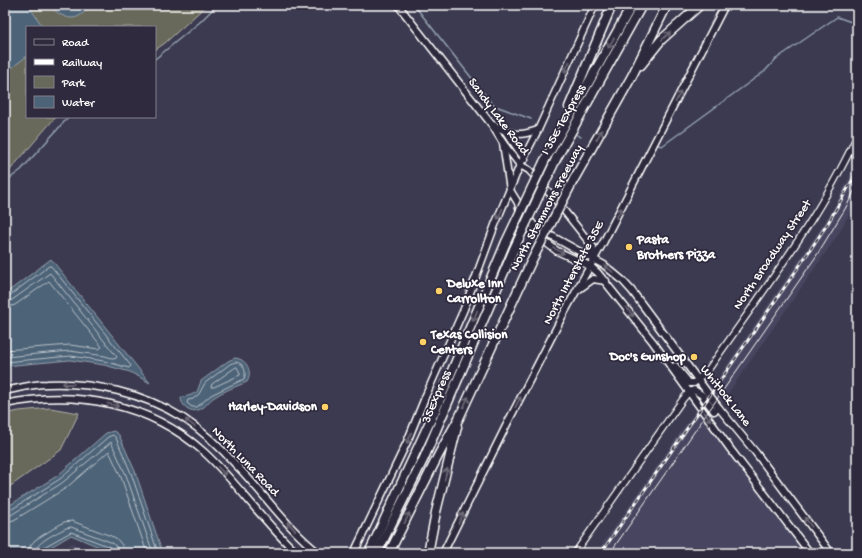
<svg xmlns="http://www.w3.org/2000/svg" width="862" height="558" viewBox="0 0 862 558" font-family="'Gochi Hand',sans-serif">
  <rect width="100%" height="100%" fill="#3c3a50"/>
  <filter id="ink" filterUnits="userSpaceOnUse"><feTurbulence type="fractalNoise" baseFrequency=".025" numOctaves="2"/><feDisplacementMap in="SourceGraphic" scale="8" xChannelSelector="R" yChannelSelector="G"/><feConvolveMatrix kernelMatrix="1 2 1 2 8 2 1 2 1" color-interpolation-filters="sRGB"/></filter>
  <g filter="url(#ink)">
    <g fill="#46455e">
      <path d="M857 162V200L838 235 722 402 711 388 831 213Z"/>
      <path d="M698 407 710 421 707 424 805 553H596Z"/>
      <path d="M72 543 94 553H58Z"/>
    </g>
    <g fill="#67695a" stroke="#b3b4ac">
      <path d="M5 5H207L165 43 155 50V27H27V117H57L53 120 5 176Z"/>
      <path d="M50 408 79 413 61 450 5 490V414L19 411Z"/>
    </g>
    <g fill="#4d6378" stroke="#94a1ae">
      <path d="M5 5H28L43 27H27V56L5 73Z"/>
      <path d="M48 5H92C88 8 82 15 77 17 66 21 55 11 48 5Z"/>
      <path d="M51 259 150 383 130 372 104 365 70 360 5 366V294Z"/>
      <path d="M235 358C247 359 253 372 247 382 235 387 223 391 213 398 208 402 204 409 198 410 191 413 181 406 181 398L191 395 197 392 201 381 228 361Z"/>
      <path d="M114 431 119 435 135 471 161 548 162 553H113L71 535 41 553H5V508L57 476 106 433Z"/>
    </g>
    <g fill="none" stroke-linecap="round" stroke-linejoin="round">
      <g stroke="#b8c1c9" stroke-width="1">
        <path d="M5 297 9 296 49 266H51L131 366 129 368 104 361 71 356 5 362"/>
        <path d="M5 302 12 300 50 273 117 357 115 359 105 356 70 351 5 357"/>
        <path d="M5 308 15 305 49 281 102 347 99 349 70 345 5 350"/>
        <path d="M236 362C244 363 247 372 244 379L211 395 197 407H192L187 403 188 400 193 399 199 394 205 383 230 364Z"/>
        <path d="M237 367 240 373V375L214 387H211L212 384 233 369Z"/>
        <path d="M5 511H9L60 479 108 437 113 435 116 438 131 473 158 553"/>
        <path d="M5 516 11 515 62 483 111 442 126 475 153 553"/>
        <path d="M5 522 14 520 66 488 109 451 121 477 147 553"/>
        <path d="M29 553 30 546 35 540 64 522 72 521 116 538 122 545 124 553"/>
        <path d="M35 553C35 542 57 533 66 528L71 527 113 543 117 548 118 553"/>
        <path d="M40 553 42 548 71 532 110 547 112 550 113 553"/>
      </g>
      <g stroke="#94a1ae" stroke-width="1.5">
        <path d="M414 5 493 105 531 119"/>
        <path d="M155 59 200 22 217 5"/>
        <path d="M577 135 581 137"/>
        <path d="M658 145 662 146 765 71 776 59 837 17 857 24"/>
        <path d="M5 182 21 170 65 121 70 117"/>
      </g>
      <defs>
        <g id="tertiary">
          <path d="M698 379 708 370C760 295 819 219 857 136"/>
          <path d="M575 553 683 399 689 392"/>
        </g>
        <g id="secondary">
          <path d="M398 5 492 125 503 143 520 165 529 170 554 198 593 247 592 259"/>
          <path d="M493 125C513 135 516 137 538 130"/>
          <path d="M506 132 525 159"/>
          <path d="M503 143 510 190 518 203 523 225 557 251 590 266 598 273 653 342 731 450 810 553"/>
          <path d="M520 206 535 227 604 265 622 280 632 291 719 408 756 453 831 553"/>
          <path d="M579 289 593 279 606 281"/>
          <path d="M675 366 689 383H694L698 379"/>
          <path d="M5 391C19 388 33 384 47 384 94 382 143 393 183 418 203 431 222 449 238 467 265 495 288 529 319 553"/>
          <path d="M689 392 694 390 702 395 714 411 719 408"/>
          <path d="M5 404C76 389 149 403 204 452 238 483 263 522 297 553"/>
          <path d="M354 553 407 442 426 395 464 309 495 225 520 165 538 130 595 5"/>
          <path d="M443 553 507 424 563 315 604 241 725 5"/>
        </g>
        <g id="motorway">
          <path d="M641 65 661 40 700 5"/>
          <path d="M569 107 612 5"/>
          <path d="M556 159 642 5"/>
          <path d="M544 162 632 5"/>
          <path d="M573 181 632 76 667 5"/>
          <path d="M369 553 438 404 506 242"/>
          <path d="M377 553 424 458 514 249"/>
          <path d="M389 553 439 454 459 418 531 262"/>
          <path d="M428 553 436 512 457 427"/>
        </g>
      </defs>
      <use href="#tertiary" stroke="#fff" stroke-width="8"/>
      <use href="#secondary" stroke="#fff" stroke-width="9"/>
      <use href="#motorway" stroke="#fff" stroke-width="11"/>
      <use href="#tertiary" stroke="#2f2a3d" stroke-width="5.5"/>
      <use href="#secondary" stroke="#2f2a3d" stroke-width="6"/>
      <use href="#motorway" stroke="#2f2a3d" stroke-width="8"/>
      <path stroke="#fff" stroke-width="1" d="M610 553 815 258 845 209 857 186"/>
      <defs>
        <path id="rail" d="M601 553 802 262 828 223 857 172"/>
      </defs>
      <use href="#rail" stroke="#fff" stroke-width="3"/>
      <use href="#rail" stroke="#2f2a3d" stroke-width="1.5" stroke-dasharray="4.5" stroke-linecap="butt"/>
      <defs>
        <g id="motorway-bridge">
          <path d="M506 242 544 162"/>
          <path d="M514 249 556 159"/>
          <path d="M531 262 573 181"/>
        </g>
      </defs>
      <use href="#motorway-bridge" stroke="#fff" stroke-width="11" stroke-linecap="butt"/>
      <use href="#motorway-bridge" stroke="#2f2a3d" stroke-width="8"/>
    </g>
    <defs><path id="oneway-shaft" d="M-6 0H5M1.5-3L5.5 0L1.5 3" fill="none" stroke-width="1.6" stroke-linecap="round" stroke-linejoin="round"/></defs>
    <g stroke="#6d6a77">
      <use href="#oneway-shaft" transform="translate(666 36) rotate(-42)"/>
      <use href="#oneway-shaft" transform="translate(611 43) rotate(120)"/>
      <use href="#oneway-shaft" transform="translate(567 67) rotate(115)"/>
      <use href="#oneway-shaft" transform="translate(678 97) rotate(-63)"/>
      <use href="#oneway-shaft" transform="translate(599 135) rotate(-61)"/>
      <use href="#oneway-shaft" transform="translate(619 213) rotate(-63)"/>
      <use href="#oneway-shaft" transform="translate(500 214) rotate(113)"/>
      <use href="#oneway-shaft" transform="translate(559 251) rotate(29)"/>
      <use href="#oneway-shaft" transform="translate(609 269) rotate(-142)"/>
      <use href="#oneway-shaft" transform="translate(630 312) rotate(52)"/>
      <use href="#oneway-shaft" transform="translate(475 316) rotate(112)"/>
      <use href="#oneway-shaft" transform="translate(68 384) rotate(-179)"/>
      <use href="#oneway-shaft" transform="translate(466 402) rotate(-66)"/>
      <use href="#oneway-shaft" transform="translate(518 402) rotate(-62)"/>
      <use href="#oneway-shaft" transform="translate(113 405) rotate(15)"/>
      <use href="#oneway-shaft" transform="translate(707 416) rotate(54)"/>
      <use href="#oneway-shaft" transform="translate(190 423) rotate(-142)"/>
      <use href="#oneway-shaft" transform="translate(409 438) rotate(112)"/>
      <use href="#oneway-shaft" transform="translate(222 471) rotate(46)"/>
      <use href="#oneway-shaft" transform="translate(446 474) rotate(-76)"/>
      <use href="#oneway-shaft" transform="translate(407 518) rotate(-64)"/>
      <use href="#oneway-shaft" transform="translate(461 518) rotate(-64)"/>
      <use href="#oneway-shaft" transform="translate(808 522) rotate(-127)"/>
      <use href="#oneway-shaft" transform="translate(291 526) rotate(-133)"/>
    </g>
  </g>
  <g fill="#ffd166" stroke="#2f2a3d" stroke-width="1.5">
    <circle cx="629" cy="247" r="4"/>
    <circle cx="439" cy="291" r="4"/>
    <circle cx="423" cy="342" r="4"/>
    <circle cx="694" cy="357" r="4"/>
    <circle cx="325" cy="407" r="4"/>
  </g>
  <g text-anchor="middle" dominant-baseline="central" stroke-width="3.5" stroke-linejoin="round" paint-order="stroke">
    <g font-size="13" fill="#fff" stroke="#2f2a3d">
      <text transform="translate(498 117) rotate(53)">Sandy Lake Road</text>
      <text transform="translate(564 120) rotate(-61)">I 35E TEXpress</text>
      <text transform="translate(547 208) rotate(-62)">North Stemmons Freeway</text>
      <text transform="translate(773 255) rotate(-56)">North Broadway Street</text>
      <text transform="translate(574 273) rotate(-62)">North Interstate 35E</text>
      <text transform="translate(725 396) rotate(52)">Whitlock Lane</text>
      <text transform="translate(437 397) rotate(-67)">35Express</text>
      <text transform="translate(245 462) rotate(46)">North Luna Road</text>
    </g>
    <g font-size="13" font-weight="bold" fill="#fff" stroke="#2f2a3d" text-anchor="start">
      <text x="637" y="240">Pasta<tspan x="637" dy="15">Brothers Pizza</tspan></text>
      <text x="447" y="284">Deluxe Inn<tspan x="447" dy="15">Carrollton</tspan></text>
      <text x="431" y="335">Texas Collision<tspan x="431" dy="15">Centers</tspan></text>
      <text x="686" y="357" text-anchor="end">Doc's Gunshop</text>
      <text x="317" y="407" text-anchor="end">Harley-Davidson</text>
    </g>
  </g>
  <rect width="862" height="558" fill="none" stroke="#2f2a3d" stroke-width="20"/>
  <rect x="10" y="10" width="842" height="538" fill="none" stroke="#fff" stroke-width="1.5" filter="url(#ink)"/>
  <rect x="26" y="26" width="130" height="92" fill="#2f2a3d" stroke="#827f8b"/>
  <rect x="34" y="39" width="20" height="6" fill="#2f2a3d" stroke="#827f8b"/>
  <text x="62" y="46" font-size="12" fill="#ffffff">Road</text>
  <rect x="34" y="59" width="20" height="6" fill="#ffffff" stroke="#827f8b"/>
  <text x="62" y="66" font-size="12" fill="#ffffff">Railway</text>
  <rect x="34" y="76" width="20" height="12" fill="#67695a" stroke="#827f8b"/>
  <text x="62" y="86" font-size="12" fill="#ffffff">Park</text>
  <rect x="34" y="96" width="20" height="12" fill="#4d6378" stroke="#827f8b"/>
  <text x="62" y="106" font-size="12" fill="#ffffff">Water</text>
</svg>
